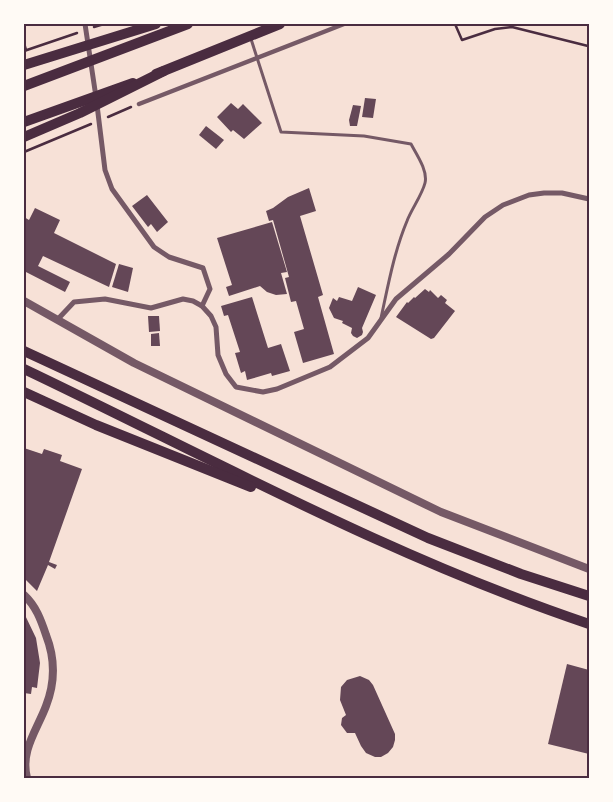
<svg xmlns="http://www.w3.org/2000/svg" width="613" height="802" viewBox="0 0 613 802" font-family="'Work Sans',sans-serif">
  <rect width="100%" height="100%" fill="#f7e1d7"/>
  <g fill="#644757">
    <path d="M365 98 376 99 373 118 362 117Z"/>
    <path d="M231 103 238 109 243 104 262 123 244 139 233 130 231 132 217 117Z"/>
    <path d="M353 105 361 106 357 126H350L349 120Z"/>
    <path d="M206 126 224 140 216 149 199 135Z"/>
    <path d="M309 188 316 211 300 216 323 295 318 297 334 354 303 363 294 332 304 329 296 301 291 302 285 278 289 277 273 220 269 221 266 211 273 208 288 197Z"/>
    <path d="M147 195 168 222 157 232 151 224 148 227 132 206Z"/>
    <path d="M35 208 60 220 54 233 116 264 109 287 43 256 38 266 70 282 65 292 24 271V217L29 220Z"/>
    <path d="M272 222 287 272 281 273 287 294 276 295 267 292 260 286 229 296 226 287 232 285 217 238Z"/>
    <path d="M119 264 133 268 128 292 112 287Z"/>
    <path d="M358 287 376 295 362 328 363 332 362 335 357 338 353 336 351 333 352 328 342 323 343 321 334 318 329 308 333 298 337 301 339 297 352 301Z"/>
    <path d="M425 289 429 292 430 290 438 298 441 295 447 300 445 303 455 311 434 338 431 339 396 317 407 302 408 303 414 297 415 298Z"/>
    <path d="M252 297 268 348 281 344 290 371 272 376 271 373 247 380 245 371 241 373 235 353 240 352 228 315 224 316 221 306Z"/>
    <path d="M148 316H159L160 331 149 332Z"/>
    <path d="M159 333 160 346H151V334Z"/>
    <path d="M24 448 42 454 44 449 62 455 60 461 82 469 49 562 57 565 55 569 48 565 37 591 24 578Z"/>
    <path d="M24 613 36 638 40 663 37 688 32 687 31 694 24 693Z"/>
    <path d="M567 664 589 670V754L548 744Z"/>
    <path d="M360 676 369 680 373 685 395 734V740L393 747 388 753 381 757H375L366 753 361 746 355 733H347L341 725 342 718 346 715 340 700 341 687 347 680Z"/>
  </g>
  <g fill="none" stroke-linecap="round" stroke-linejoin="round">
    <g stroke="#4a2c40" stroke-width="2.5">
      <path d="M455 24 462 40 495 29 512 27 588 46 589 43"/>
      <path d="M94 27 104 24"/>
      <path d="M24 43 26 50"/>
      <path d="M24 51 77 33"/>
      <path d="M108 117 131 107"/>
      <path d="M24 152 91 124"/>
    </g>
    <path stroke="#755966" stroke-width="3" d="M251 39 281 132 364 136 411 144C417 155 428 171 425 183 422 195 411 210 407 221 394 252 388 286 381 318"/>
    <path stroke="#755966" stroke-width="4.5" d="M139 104 344 24"/>
    <g stroke="#755966" stroke-width="5">
      <path d="M85 24 96 97"/>
      <path d="M97 105 105 170 112 189 154 247 169 257 203 268 210 289 202 306"/>
      <path d="M58 319 74 302 105 299 151 308 183 299 193 301 202 306 211 316 216 327 218 355 226 374 236 387 263 392 277 389 330 367 368 338 396 299 449 254 485 217 503 205 529 195 544 193H562L589 199"/>
    </g>
    <g stroke="#755966" stroke-width="8">
      <path d="M24 301 134 363 441 512 589 569"/>
      <path d="M24 595C36 606 41 620 46 635 55 658 55 683 46 706 37 730 20 751 27 778"/>
    </g>
    <g stroke="#4a2c40" stroke-width="10">
      <path d="M156 74 280 24"/>
      <path d="M24 86 188 24"/>
      <path d="M24 122 133 83"/>
    </g>
    <g stroke="#4a2c40" stroke-width="10">
      <path d="M24 65 156 24"/>
      <path d="M24 137 80 113 164 71"/>
      <path d="M24 351 428 538 521 574 589 596"/>
      <path d="M24 369C211 458 392 558 589 624"/>
      <path d="M24 392 96 425 251 487"/>
    </g>
  </g>
  <rect width="613" height="802" fill="none" stroke="#fffaf5" stroke-width="50"/>
  <rect x="25" y="25" width="563" height="752" fill="none" stroke="#4a2c40" stroke-width="2"/>
</svg>
